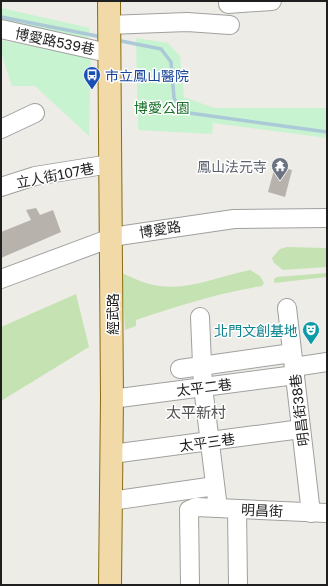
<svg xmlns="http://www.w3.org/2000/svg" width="328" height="586" viewBox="0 0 328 586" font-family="'Golos Text','Noto Sans TC',sans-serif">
  <rect width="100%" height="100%" fill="#eeece6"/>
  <g fill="#c5e3b2">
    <path d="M287 247 327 248V267L283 270 274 263 272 258 280 249Z"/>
    <path d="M250 270 260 276 264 283 262 286C219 293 178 306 136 320V326L125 330 122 273C133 278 147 285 160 286 191 290 220 276 250 270Z"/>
    <path d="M327 273V277L274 283V279L277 277Z"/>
    <path d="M76 294 89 347 1 401V327Z"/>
  </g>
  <g fill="#c8f3d0">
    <path d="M1 8 90 28 88 39 1 22Z"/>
    <path d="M136 38 168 43 180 56 184 97 214 108H327V138L213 123 212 134 138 130Z"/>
    <path d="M1 40 91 58 89 136 35 86H12L1 52Z"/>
  </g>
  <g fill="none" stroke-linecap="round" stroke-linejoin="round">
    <g stroke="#acc9d7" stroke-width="3.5">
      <path d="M1 17 102 37"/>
      <path d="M116 40 161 49 171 62 174 98 182 112 327 132"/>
    </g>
  </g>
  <g fill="#b7b2ac">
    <path d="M275 166 292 170 285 197 268 192Z"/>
    <path d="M36 208 40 215 53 210 61 232 1 258V232L31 220 26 210Z"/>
  </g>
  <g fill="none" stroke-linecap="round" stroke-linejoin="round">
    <defs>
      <g id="minor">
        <path d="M228 1V4L272 1"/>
        <path d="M108 25 187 22 230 25"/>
        <path d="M1 29 108 53"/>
        <path d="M1 129 35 113"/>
        <path d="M1 187 35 176 110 164"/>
        <path d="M1 279 111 238 125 235 234 219 327 218"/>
        <path d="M287 308 311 513"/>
        <path d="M200 317 203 387 218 508"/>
        <path d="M294 367 327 362"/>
        <path d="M180 369 292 353"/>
        <path d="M112 399 295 375"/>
        <path d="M112 454 301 429"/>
        <path d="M111 501 215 486"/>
        <path d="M237 509 238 585"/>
        <path d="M190 585 189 510 196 507 327 513"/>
      </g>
      <path id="major" d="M109 1 112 399 110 585"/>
    </defs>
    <use href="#minor" stroke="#a0a0a0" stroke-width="20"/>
    <use href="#major" stroke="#886d12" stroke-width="24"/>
    <use href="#minor" stroke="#fff" stroke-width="18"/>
    <use href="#major" stroke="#f1d9a8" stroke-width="22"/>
  </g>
  <defs>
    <symbol id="bus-pin" viewBox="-11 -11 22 30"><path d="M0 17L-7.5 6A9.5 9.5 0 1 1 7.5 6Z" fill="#1a4fb4" stroke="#fff"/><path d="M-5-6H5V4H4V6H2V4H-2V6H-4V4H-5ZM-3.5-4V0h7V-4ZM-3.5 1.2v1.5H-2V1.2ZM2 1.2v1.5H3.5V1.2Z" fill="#fff"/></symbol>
    <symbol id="temple-pin" viewBox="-11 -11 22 30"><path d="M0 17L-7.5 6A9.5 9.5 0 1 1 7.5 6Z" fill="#6b7280" stroke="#fff"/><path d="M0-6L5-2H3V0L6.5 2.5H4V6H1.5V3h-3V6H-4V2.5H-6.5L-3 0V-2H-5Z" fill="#fff"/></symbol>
    <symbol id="theatre-pin" viewBox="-11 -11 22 30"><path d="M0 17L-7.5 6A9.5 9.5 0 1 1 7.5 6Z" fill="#0f9aa8" stroke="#fff"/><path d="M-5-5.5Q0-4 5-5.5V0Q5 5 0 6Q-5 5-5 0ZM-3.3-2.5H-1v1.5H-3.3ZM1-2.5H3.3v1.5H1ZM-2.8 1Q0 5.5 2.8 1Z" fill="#fff"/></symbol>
  </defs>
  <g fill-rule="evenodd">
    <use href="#bus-pin" x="82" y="65" width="20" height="27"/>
    <use href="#temple-pin" x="270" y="156" width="20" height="27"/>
    <use href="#theatre-pin" x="301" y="320" width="20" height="27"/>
  </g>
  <g text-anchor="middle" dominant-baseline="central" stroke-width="3" stroke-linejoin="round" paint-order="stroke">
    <g font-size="14" fill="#1f1f1f" stroke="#fff">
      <text transform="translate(55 41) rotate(12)">博愛路539巷</text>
      <text transform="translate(55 175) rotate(-11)">立人街107巷</text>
      <text transform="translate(160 229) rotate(-9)">博愛路</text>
      <text transform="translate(112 314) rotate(-90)">經武路</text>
      <text transform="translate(204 387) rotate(-7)">太平二巷</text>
      <text transform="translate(299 410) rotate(-97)">明昌街38巷</text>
      <text transform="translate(207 442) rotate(-8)">太平三巷</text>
      <text transform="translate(262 510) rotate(3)">明昌街</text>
    </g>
    <g font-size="14" fill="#164399" stroke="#fff" text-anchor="start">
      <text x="105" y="75">市立鳳山醫院</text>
    </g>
    <g font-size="14" fill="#197129" stroke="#fff">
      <text x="162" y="107">博愛公園</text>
    </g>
    <g font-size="14" fill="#5b616d" stroke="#fff" text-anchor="end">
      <text x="267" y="166">鳳山法元寺</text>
    </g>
    <g font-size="14" fill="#0d838f" stroke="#fff" text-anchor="end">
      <text x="298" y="330">北門文創基地</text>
    </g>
    <g font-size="15" fill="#525252" stroke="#fff">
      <text x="196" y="412">太平新村</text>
    </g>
  </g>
  <rect width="328" height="586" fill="none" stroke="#1f1f1f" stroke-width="4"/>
</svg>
